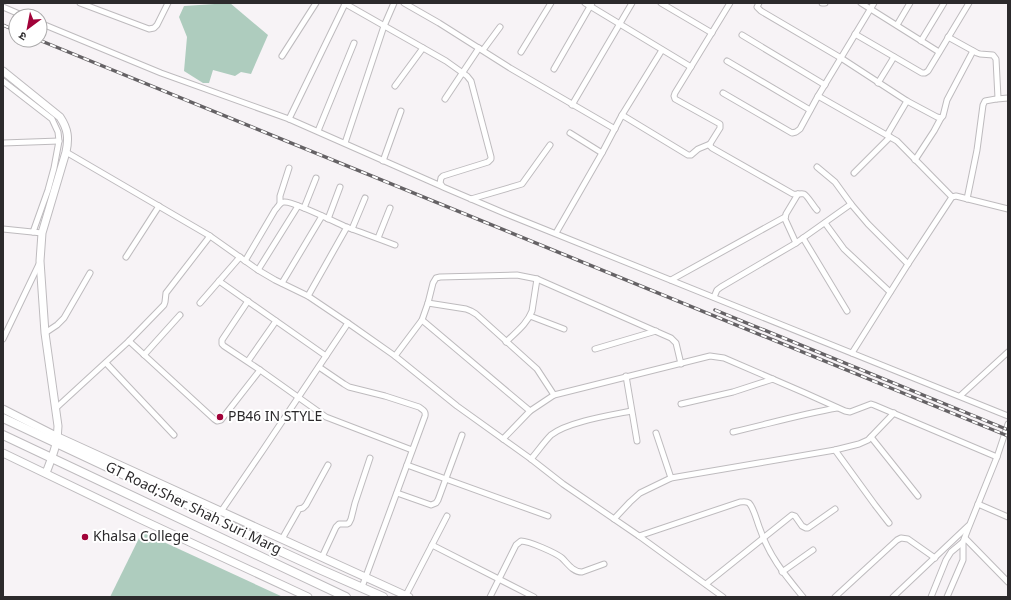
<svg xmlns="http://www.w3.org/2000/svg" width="1011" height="600" viewBox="0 0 1011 600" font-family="Georgia,'Noto Sans Devanagari',serif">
  <rect width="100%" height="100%" fill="#f7f3f6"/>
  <g fill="#aeccbe">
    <path d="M230 3 268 35 251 74 241 72 235 76 213 70 209 83H203L184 71 187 37 179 17 184 6Z"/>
    <path d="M142 532 283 597H110Z"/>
  </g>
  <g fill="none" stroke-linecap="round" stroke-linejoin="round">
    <defs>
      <g id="street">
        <path d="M80 3 149 29 154 28 157 25 168 3"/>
        <path d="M344 3 446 61 467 76 471 81 491 157V159L488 162 443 176 441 178 440 183 443 187 504 213 1008 416"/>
        <path d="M404 3 439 23 510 68 615 129"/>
        <path d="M585 3 691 67"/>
        <path d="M661 3 712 33"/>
        <path d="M730 3 675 93 674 96 675 99 720 124V128L710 144V146L712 148 793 194C796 195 801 193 804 194 807 195 814 207 817 210"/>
        <path d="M759 3 757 7 761 11 841 58 907 101 937 117 941 118 943 116 947 100 973 51"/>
        <path d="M822 3H825"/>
        <path d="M861 3 939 52"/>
        <path d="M3 7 24 16"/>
        <path d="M40 23 161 73 289 119 441 186"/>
        <path d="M897 25 910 3"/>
        <path d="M855 34 922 73H925L928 71 969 3"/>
        <path d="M742 35 825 85"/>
        <path d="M948 37 977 53 980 54 993 55 996 59 998 98 996 99 985 101 983 105 977 150 967 199"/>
        <path d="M921 41 944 3"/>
        <path d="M483 50 500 27"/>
        <path d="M521 52 551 3"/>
        <path d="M282 56 316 3"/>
        <path d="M727 61 810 110"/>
        <path d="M554 69 592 3"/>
        <path d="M3 81 52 119 58 132 59 141 54 168 48 190 33 232"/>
        <path d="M878 83 894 57"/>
        <path d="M395 86 423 48"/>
        <path d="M723 93 792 133 796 132 800 129 818 96 874 3"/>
        <path d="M818 96 897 141 952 197"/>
        <path d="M445 99 479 48"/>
        <path d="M997 99 1008 98"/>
        <path d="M572 105 632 3"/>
        <path d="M622 115 688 155H691L698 149 710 144"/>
        <path d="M289 119 345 4"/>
        <path d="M318 131 354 43"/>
        <path d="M570 133 602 153"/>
        <path d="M887 135 907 101"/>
        <path d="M3 143 59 141"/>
        <path d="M345 143 384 26 394 3"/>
        <path d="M66 152 210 236 258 270 275 280 308 296 348 323 395 356 457 406 531 459 563 484 639 536 723 597"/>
        <path d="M915 160 934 131 941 118"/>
        <path d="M383 161 401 111"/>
        <path d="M817 167 835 182 851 204 868 224 908 264"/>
        <path d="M854 173 890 137"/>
        <path d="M471 199 522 184 550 145"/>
        <path d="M280 203V196L289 168"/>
        <path d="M304 208 316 178"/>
        <path d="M328 219 340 187"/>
        <path d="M825 223 844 249 890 292"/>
        <path d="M3 229 42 233"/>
        <path d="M352 229 365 198"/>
        <path d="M556 233 602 153 622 115 662 50"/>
        <path d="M378 238 390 208"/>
        <path d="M803 238 847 311"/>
        <path d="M796 243 785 219 786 214 798 194"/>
        <path d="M126 257 159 206"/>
        <path d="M245 261 275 210C278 207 280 202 284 202 293 201 335 222 346 227 363 233 379 239 395 245"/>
        <path d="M258 270 298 206"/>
        <path d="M671 280 785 217"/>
        <path d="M219 281 326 356"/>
        <path d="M282 283 322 216"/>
        <path d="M308 296 347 227"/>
        <path d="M714 297 717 290 721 287 796 243 851 204"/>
        <path d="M248 301 222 340V344L224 346 260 370 326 417 412 450"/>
        <path d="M200 303 240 257"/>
        <path d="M428 303 466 309 471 311 476 314 537 369 554 395"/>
        <path d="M530 316 564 329"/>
        <path d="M422 320 530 411"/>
        <path d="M45 333 57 325 64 318 90 273"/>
        <path d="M3 339 40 262"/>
        <path d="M129 341 214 419 217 421 221 420 260 370"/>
        <path d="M506 342C516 332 527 324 532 311L537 279"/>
        <path d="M595 349 656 331"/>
        <path d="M852 353 908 264 952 197 956 196 1008 209"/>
        <path d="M144 355 180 315"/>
        <path d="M395 356 422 320 428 303 433 283 436 278 440 277 517 275 537 279 671 338 676 343 681 364"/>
        <path d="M248 361 276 321"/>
        <path d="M106 363 174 435"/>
        <path d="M319 367 344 384 349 387 385 396 419 407C423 410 426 411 425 416L362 587"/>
        <path d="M626 376 637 441"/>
        <path d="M960 396 1008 352"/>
        <path d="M681 404 733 392 773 379"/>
        <path d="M56 408 129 341 164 305 165 302 166 293 210 236"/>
        <path d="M733 432C768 424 802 414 837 408"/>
        <path d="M656 433 671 478"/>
        <path d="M871 437 918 496"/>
        <path d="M503 439 530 411 554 395 710 356 724 358 805 393 845 411 850 412 871 404 874 405 997 457"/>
        <path d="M835 450 875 505 889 523"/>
        <path d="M531 459C538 451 544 442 551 435 567 422 611 415 631 411"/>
        <path d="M407 465 548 516"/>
        <path d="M397 493 431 505 436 503 438 500 462 435"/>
        <path d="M978 504 1008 517"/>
        <path d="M220 513 263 450 348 323"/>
        <path d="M614 519 630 502 640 493 671 478 835 450 859 444 868 440 894 413"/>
        <path d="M639 536 740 502C743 502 746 501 749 503 754 508 757 522 760 529 769 556 785 575 803 597"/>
        <path d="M965 538 1008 582"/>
        <path d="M282 539 299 509 303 508 306 505 328 465"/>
        <path d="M432 545 534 597"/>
        <path d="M322 557 336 527 339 524H347L349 523 351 519 355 503 370 458"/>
        <path d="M782 572 813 550"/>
        <path d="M706 584 792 515 795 516 802 526 806 528H808L835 509"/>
        <path d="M406 595 447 516"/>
        <path d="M490 597 516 545 521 541C529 541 556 553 562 558 568 564 573 572 582 572L604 564"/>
        <path d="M835 597 897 540 901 538 908 539 935 558"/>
        <path d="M893 597 968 526"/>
        <path d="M931 597 946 560 951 552 963 542"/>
        <path d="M947 597 963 560V542L968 529 997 457 1008 424"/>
      </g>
      <g id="secondary">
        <path d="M3 71 60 117C68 129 69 138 66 152L42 233 40 261 45 333 58 426C58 444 52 457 46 473"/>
        <path d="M3 409 58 437 409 597"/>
        <path d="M3 453 140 519 308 597"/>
      </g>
      <g id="primary">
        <path d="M3 418 216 518 280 551 317 568 383 597"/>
        <path d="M3 435 346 597"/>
      </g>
    </defs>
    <use href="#street" stroke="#bebbbe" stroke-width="7"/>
    <use href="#secondary" stroke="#bebbbe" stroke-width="9"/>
    <use href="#primary" stroke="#bebbbe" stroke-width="10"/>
    <use href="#street" stroke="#fff" stroke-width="5"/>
    <use href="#secondary" stroke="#fff" stroke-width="7"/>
    <use href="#primary" stroke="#fff" stroke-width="8"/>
    <defs>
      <g id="rail">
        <path d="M3 25 16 31"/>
        <path d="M39 40 1008 436"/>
        <path d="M715 310 1006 429"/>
      </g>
    </defs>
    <use href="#rail" stroke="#656265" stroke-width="3.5"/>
    <use href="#rail" stroke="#fff" stroke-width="2" stroke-dasharray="6" stroke-linecap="butt"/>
  </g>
  <g fill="#a10239" stroke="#fff" stroke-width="1.5">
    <circle cx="220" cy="417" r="4"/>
    <circle cx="85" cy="537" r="4"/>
  </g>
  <g text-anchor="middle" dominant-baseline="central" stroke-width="4" stroke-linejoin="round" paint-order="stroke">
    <g font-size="14" fill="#2c2a2c" stroke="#fff" text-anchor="start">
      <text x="228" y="417">PB46 IN STYLE</text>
      <text x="93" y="537">Khalsa College</text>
    </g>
    <g font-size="14" fill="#2c2a2c" stroke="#fff">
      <text transform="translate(193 509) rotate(26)">GT Road;Sher Shah Suri Marg</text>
    </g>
  </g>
  <rect width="1011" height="600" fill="none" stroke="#2c2a2c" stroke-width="8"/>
  <g transform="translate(28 28) rotate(212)"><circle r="19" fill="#ffffff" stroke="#abaaab"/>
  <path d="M0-3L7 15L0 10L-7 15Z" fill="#a10239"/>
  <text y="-6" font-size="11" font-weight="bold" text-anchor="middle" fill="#2c2a2c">उ</text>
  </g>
</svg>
